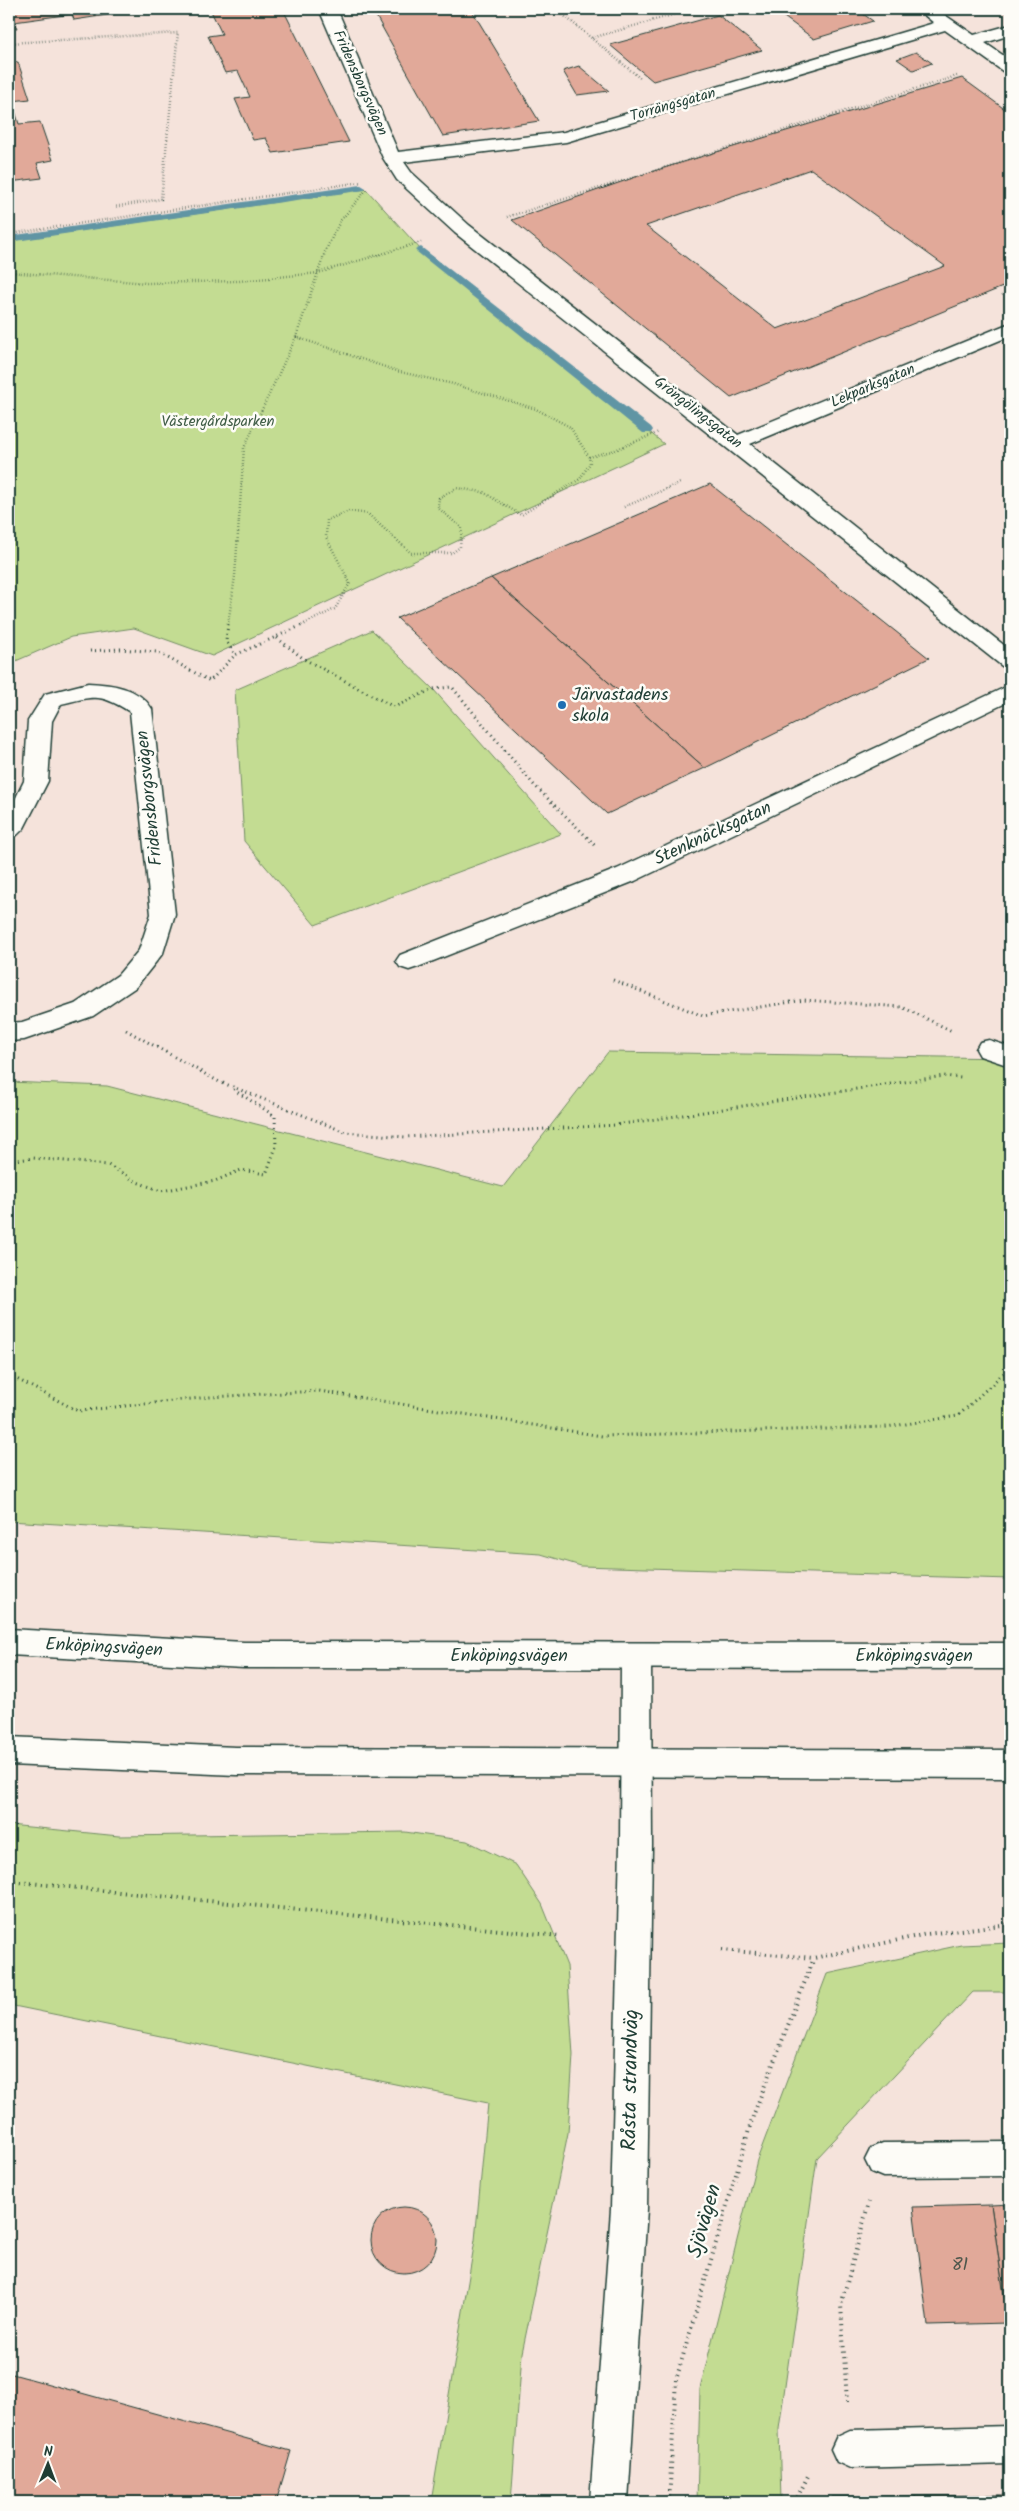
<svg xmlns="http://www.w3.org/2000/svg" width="1019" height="2511" viewBox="0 0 1019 2511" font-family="Kalam,sans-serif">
  <rect width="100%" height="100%" fill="#f5e3db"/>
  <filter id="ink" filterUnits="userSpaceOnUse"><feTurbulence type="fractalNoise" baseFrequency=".02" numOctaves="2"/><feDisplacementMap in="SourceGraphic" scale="10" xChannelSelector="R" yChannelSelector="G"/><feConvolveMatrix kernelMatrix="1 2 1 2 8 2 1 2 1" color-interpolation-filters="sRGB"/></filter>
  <g filter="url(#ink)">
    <g fill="#c3dc92" stroke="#718c63">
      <path d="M366 189 421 250 552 352 664 444 212 656 134 628 71 637 9 664V241Z"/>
      <path d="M372 630 433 689 561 834 315 925 244 841 235 690Z"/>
      <path d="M608 1052 1010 1058V1579L581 1566 541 1554 9 1521V1082L107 1086 503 1187Z"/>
      <path d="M9 1825 119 1836 405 1832 467 1841 516 1865 542 1904 567 1966 573 2055 568 2133 522 2353 511 2502H431L475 2240 488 2103 9 2005Z"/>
      <path d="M1010 1943V1992H973L817 2158 779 2429 781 2502H697L700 2389 757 2160 827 1974 961 1945Z"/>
    </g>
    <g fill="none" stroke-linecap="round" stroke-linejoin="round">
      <g fill="#6195a4" fill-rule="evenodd">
        <path d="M361 185 366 188 365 190 9 242V236Z"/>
        <path d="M421 247 651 427 653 430 651 433H643L417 252 415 250Z"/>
      </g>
    </g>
    <g fill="#e1a999" stroke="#1f3d34" fill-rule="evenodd">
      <path d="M9 9H125L127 12 74 20 72 14 14 22 17 28 9 29Z"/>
      <path d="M210 9H283L349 142 273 153 266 138 253 140 235 99 250 97 238 71 225 73 208 36 222 34Z"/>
      <path d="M372 9H471L539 121 443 136Z"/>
      <path d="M773 9H856L873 21 814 39Z"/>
      <path d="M718 15 762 50 653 81 610 45Z"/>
      <path d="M916 52 932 63 913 70 897 59Z"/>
      <path d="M18 62 30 99 12 101 19 124 40 122 53 160 37 163 42 178 9 182V64Z"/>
      <path d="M579 66 609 91 577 95 563 71Z"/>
      <path d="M962 78 1010 113V284L731 398 512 220 647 173ZM811 169 945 266 777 329 646 226Z"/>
      <path d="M710 484 929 658 705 768 491 578Z"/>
      <path d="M491 578 705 768 607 814 397 618Z"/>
      <path d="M1010 2204V2323H1008L991 2205Z"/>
      <path d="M991 2205 1008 2323 928 2325 913 2207Z"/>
      <circle cx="404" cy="2240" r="33"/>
      <path d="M9 2373 291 2451 276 2502H9Z"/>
      <path d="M999 2495H1010V2502H1000Z"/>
      <path d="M999 2495 1000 2502H916L915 2496Z"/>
      <path d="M915 2496 916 2502H832V2497Z"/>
    </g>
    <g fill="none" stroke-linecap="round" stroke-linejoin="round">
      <defs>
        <g id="service">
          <path d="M989 1040 1010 1047V1066L980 1056 976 1049 980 1042Z"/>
          <path d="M1010 2142V2176L883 2177 871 2172 865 2160 871 2148 883 2143Z"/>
          <path d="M1010 2426V2464L850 2468 837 2462 831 2449 837 2436 850 2430Z"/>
        </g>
        <g id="minor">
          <path d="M319 9H337L398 152 564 132 934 23 917 9H936L974 35 1010 25V35L985 43 1010 60V73L1004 72 945 30 566 142 404 162 411 172 469 225 738 435 1010 323V336L750 444 1010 650V668L1002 666 455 233 397 180 383 158Z"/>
          <path d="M88 683C111 684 139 687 152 709L175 914 163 953 136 987 93 1016 24 1040 9 1041V1023L22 1022 75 1004 118 975 139 950 151 914 130 712C100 693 95 696 61 704L52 721 48 781 24 828 17 835 9 837V812L24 781 28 721 45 694Z"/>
          <path d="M1010 685V701L635 881 418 967 409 970 400 967 396 961 400 955 617 869Z"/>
          <path d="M636 1644 647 1647 651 1657 652 1845 647 2209 628 2502H590L611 2209 620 1845 621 1657 625 1647Z"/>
        </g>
        <g id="secondary">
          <path d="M9 1629 244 1642 1010 1643V1669L244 1668 9 1655Z"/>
          <path d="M9 1737 236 1747 1010 1750V1778L236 1775 9 1765Z"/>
        </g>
      </defs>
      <use href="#service" stroke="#1f3d34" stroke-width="3"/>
      <use href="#minor" stroke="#1f3d34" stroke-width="3"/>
      <use href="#secondary" stroke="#1f3d34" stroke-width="3"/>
      <g stroke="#1f3d34" stroke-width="2.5" stroke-dasharray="0.5 2.5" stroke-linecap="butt">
        <path d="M556 9 640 78"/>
        <path d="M592 38 693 9"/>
        <path d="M9 43 178 33 161 199 114 207"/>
        <path d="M507 217 957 76"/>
        <path d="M9 234 362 182"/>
        <path d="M9 272 147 283 239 281 318 273 421 242"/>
        <path d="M1002 295 1010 291"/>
        <path d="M296 337 400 372 453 384 536 409 570 427 589 457 590 463 580 479 521 515 483 492 456 488 439 498 438 508 462 528 460 547 452 553H411L368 514 349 511 327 520 326 537 350 583 335 609 302 625"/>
        <path d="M589 457 615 450 659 432"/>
        <path d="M624 507 680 483"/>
        <path d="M228 625 235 576 244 448 296 337 325 252 340 221 367 189"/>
      </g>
      <g stroke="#1f3d34" stroke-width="3" stroke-dasharray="1 4" stroke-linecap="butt">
        <path d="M228 624 226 641 235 655"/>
        <path d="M277 638 304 659 394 707 433 689 452 687 534 785 595 845"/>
        <path d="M90 651 120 649 157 652 210 681 235 655 305 624"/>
        <path d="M613 980 703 1016 804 1000 902 1007 952 1031"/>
        <path d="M126 1030 223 1084"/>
        <path d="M223 1083 345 1132 405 1137 616 1125 944 1076 961 1078"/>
        <path d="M9 1161 33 1158 108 1165 137 1182 161 1191 215 1181 241 1170 266 1174 276 1147 275 1116 231 1088"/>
        <path d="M9 1375 78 1411 210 1397 319 1391 602 1436 886 1427 958 1416 1010 1367"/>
      </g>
      <g stroke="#1f3d34" stroke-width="4" stroke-dasharray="1 4.5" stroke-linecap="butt">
        <path d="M9 1881 560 1936"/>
        <path d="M722 1950 814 1958 927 1934 1010 1924"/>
        <path d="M847 2402 841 2305 869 2202"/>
        <path d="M669 2502 676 2380 753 2116 814 1958"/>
        <path d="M795 2502 809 2474"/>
      </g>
      <use href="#service" fill="#fdfcf7" fill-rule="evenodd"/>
      <use href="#minor" fill="#fdfcf7" fill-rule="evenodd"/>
      <use href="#secondary" fill="#fdfcf7" fill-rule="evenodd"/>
    </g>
  </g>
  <circle fill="#1f6fb2" stroke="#fdfcf7" stroke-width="2" cx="562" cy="705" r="5"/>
  <g text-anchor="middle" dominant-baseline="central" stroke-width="5" stroke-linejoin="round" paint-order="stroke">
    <g font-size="15" fill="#1f3d34" stroke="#fdfcf7">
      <text transform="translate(360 83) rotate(66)">Fridensborgsvägen</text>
      <text transform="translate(673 105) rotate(-16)">Torrängsgatan</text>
      <text transform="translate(873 386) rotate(-23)">Lekparksgatan</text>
      <text transform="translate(698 413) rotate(38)">Gröngölingsgatan</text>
    </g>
    <g font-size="15" fill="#405d47" stroke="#fdfcf7">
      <text x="218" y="422">Västergårdsparken</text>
    </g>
    <g font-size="18" fill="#1f3d34" stroke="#fdfcf7" text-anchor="start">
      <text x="572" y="695">Järvastadens<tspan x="572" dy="21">skola</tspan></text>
    </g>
    <g font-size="18" fill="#1f3d34" stroke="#fdfcf7">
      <text transform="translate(150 798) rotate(-96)">Fridensborgsvägen</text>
      <text transform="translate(713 834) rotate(-25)">Stenknäcksgatan</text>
      <text transform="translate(104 1648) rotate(3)">Enköpingsvägen</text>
      <text x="509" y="1656">Enköpingsvägen</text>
      <text x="914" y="1656">Enköpingsvägen</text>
    </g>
    <g font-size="18" fill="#50584d">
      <text x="960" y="2265">81</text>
    </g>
    <g font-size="21" fill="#1f3d34" stroke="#fdfcf7">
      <text transform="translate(631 2080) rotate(-89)">Råsta strandväg</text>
      <text transform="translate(705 2221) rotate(-74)">Sjövägen</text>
    </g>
  </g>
  <rect width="1019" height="2511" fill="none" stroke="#fdfcf7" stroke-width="30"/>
  <rect x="15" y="15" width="989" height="2481" fill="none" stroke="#1f3d34" stroke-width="2" filter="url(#ink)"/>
  <g transform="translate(48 2464) rotate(1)" stroke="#fdfcf7" stroke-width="4" paint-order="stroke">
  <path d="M0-4L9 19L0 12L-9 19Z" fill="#1f3d34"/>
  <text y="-8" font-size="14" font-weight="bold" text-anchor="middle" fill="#1f3d34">N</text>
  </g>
</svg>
